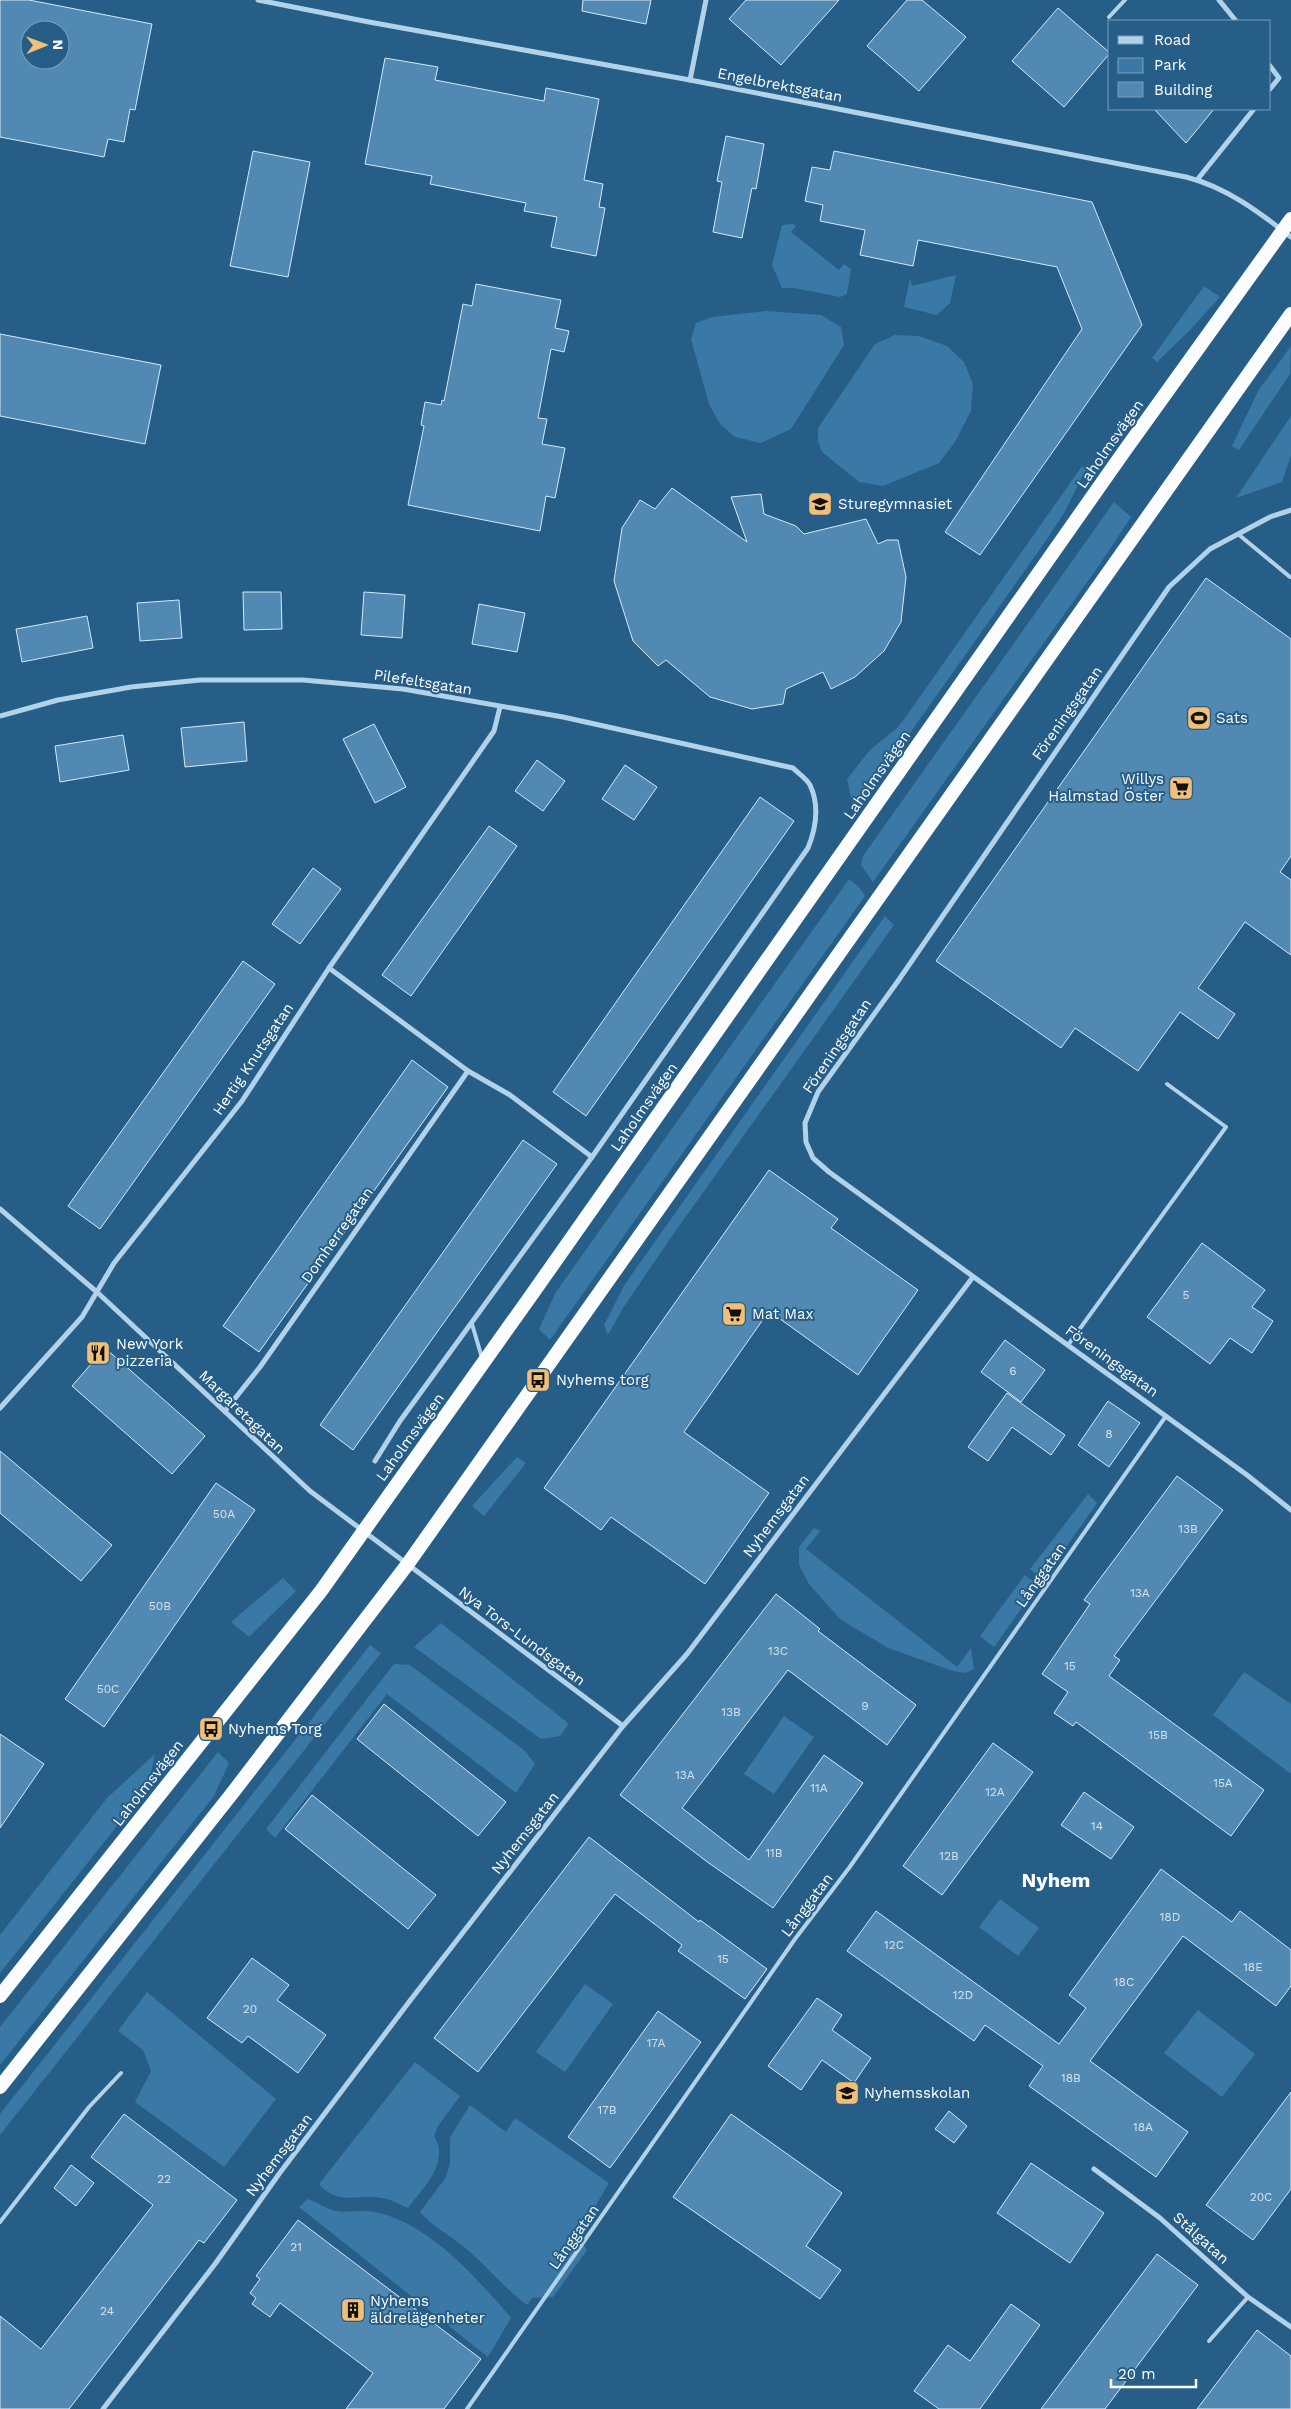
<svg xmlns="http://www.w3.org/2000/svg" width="1291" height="2409" viewBox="0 0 1291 2409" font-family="'Work Sans',sans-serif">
  <rect width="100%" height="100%" fill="#265e88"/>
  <g fill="#3a78a5">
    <path d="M793 224 796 226 791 232 839 270 844 264 851 269 847 294 840 297 794 288H782L772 265 782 225Z"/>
    <path d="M956 275 950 303 937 315 904 307 910 278 912 286Z"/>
    <path d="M1204 286 1220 297 1189 331 1157 362 1152 358Z"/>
    <path d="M766 311 821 315 841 327 844 345 791 429 761 443 735 437 720 424 709 404 691 339 696 323 712 317Z"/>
    <path d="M895 335 919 336 947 346 964 362 973 384 971 411 955 442 939 463 883 486 859 482 822 452 818 441V428L875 344Z"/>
    <path d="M1291 346 1290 374 1239 450 1232 446 1258 391Z"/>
    <path d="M1291 416V455L1282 482 1236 498Z"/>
    <path d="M1082 466 1086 469 1064 513 1045 542 857 808 852 802 847 779 870 750 898 727 905 718Z"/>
    <path d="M1114 502 1131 517 1100 564 873 882 861 865 863 856Z"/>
    <path d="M849 879 859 887 865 896 550 1340 539 1329 556 1292Z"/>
    <path d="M885 916 894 925 672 1236 623 1308 608 1335 604 1325 625 1284Z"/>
    <path d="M517 1457 526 1463 484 1516 472 1506Z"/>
    <path d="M1088 1494 1097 1503 1043 1580 1030 1569Z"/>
    <path d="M814 1528 820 1531 806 1549 957 1667 971 1648 974 1669 966 1673 953 1671 888 1648 840 1619 809 1584 799 1565V1547Z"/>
    <path d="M1025 1575 1038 1585 994 1647 980 1636Z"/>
    <path d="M283 1578 296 1591 249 1637 231 1622Z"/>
    <path d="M441 1623 567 1722 568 1725 560 1736 541 1739 414 1647Z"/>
    <path d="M370 1645 381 1653 0 2135V2114Z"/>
    <path d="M394 1664 410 1665 525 1751 535 1764 516 1793 387 1694 275 1838 266 1829Z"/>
    <path d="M1244 1672 1291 1704V1774L1213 1715Z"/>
    <path d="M784 1716 814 1737 774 1794 744 1774Z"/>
    <path d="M218 1752 229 1763 214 1796 0 2065V2027Z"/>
    <path d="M155 1754 148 1787 0 1973V1935L107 1798Z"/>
    <path d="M1000 1899 1039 1928 1018 1956 979 1927Z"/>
    <path d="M585 1984 613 2004 565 2072 536 2052Z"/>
    <path d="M147 1992 276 2099 224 2167 135 2102 151 2071 143 2050 118 2031Z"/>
    <path d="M1198 2010 1255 2054 1222 2097 1164 2053Z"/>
    <path d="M415 2062 460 2096 438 2126 434 2136C436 2140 439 2145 439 2150 441 2171 420 2192 408 2208 400 2205 391 2199 382 2198 359 2194 337 2206 319 2184Z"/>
    <path d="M470 2105 506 2132 515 2118 609 2183 578 2235 587 2250 553 2297 532 2298 527 2305C503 2287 486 2265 463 2246 449 2235 432 2226 420 2212L446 2177 450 2163V2137Z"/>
    <path d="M308 2199C316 2202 324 2207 332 2210 345 2214 361 2209 374 2212 427 2221 478 2279 511 2318L488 2357 299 2207Z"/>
  </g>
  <g fill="#5289b2" stroke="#d6e9f7" fill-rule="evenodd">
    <path d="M0 0H29L152 24 135 110 130 109 124 142 108 139 104 157 0 137ZM30 30H60V60H30Z"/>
    <path d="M583 0H651L646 24 582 11Z"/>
    <path d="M746 0H839L781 65 729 19Z"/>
    <path d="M907 0H922L966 37 919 91 867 46Z"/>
    <path d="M1058 8 1110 53 1064 107 1012 61Z"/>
    <path d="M385 58 438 67 435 80 544 101 546 88 599 99 584 180 603 184 599 207 605 208 596 256 551 247 557 217 524 211 526 203 430 184 432 176 365 164Z"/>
    <path d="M1154 109H1214L1186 143Z"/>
    <path d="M726 136 764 144 756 189 752 188 742 238 713 232 722 182 717 181Z"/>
    <path d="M253 151 310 162 288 277 230 266Z"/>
    <path d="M834 151 1092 202 1142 325 980 555 945 532 1082 329 1057 267 918 240 913 266 860 255 865 230 820 221 823 205 805 201 812 167 830 170Z"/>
    <path d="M476 284 561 300 555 328 569 331 564 352 551 349 538 418 547 419 542 444 565 448 555 498 546 496 540 531 408 505 424 426 421 425 425 402 441 405 442 400 444 401 463 304 472 306Z"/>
    <path d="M0 334 161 365 145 444 0 416Z"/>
    <path d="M672 488 747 542 731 497 761 494 764 514 796 526 804 534 866 519 878 544 887 540H898L906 577 901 622 884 651 855 677 831 689 823 672 786 689 783 704 752 709 710 697 666 660 658 666 633 641 614 581 622 528 640 500 655 509Z"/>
    <path d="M1206 578 1291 639V856L1280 872 1291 880V955L1245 922 1198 988 1235 1014 1218 1039 1180 1012 1138 1071 1075 1028 1061 1048 936 961Z"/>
    <path d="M243 592H281L282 629 244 630Z"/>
    <path d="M364 592 405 595 402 638 361 635Z"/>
    <path d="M179 600 182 638 140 641 137 603Z"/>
    <path d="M479 604 525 613 517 652 472 644Z"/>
    <path d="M87 616 93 648 22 662 16 629Z"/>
    <path d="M244 722 247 761 185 767 181 728Z"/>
    <path d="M374 724 406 787 375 803 343 739Z"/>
    <path d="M123 735 129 770 60 782 55 746Z"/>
    <path d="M537 760 565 781 543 811 515 791Z"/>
    <path d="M625 765 657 787 634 820 602 799Z"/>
    <path d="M760 797 794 821 586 1116 553 1092Z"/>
    <path d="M489 826 517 846 411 996 382 975Z"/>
    <path d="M313 868 341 889 300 944 272 924Z"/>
    <path d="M243 961 275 984 100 1229 68 1206Z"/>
    <path d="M412 1060 448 1087 259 1352 223 1326Z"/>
    <path d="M523 1140 557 1164 353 1450 320 1425Z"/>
    <path d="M769 1170 838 1219 831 1228 918 1290 858 1375 769 1311 684 1432 769 1493 705 1584 611 1517 601 1530 544 1488Z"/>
    <path d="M1202 1243 1265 1290 1252 1307 1273 1321 1252 1353 1230 1338 1210 1364 1147 1317Z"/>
    <path d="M1005 1340 1045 1370 1021 1402 981 1372Z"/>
    <path d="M105 1348 205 1436 172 1474 72 1386Z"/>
    <path d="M1007 1393 1065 1435 1051 1455 1012 1427 988 1461 968 1447Z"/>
    <path d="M1108 1401 1140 1423 1109 1467 1078 1445Z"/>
    <path d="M0 1451 112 1545 81 1581 0 1513Z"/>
    <path d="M1177 1476 1223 1510 1114 1656 1120 1660 1109 1676 1264 1790 1231 1836 1076 1722 1073 1726 1054 1713 1068 1692 1042 1674 1090 1604 1084 1600Z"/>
    <path d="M216 1483 255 1510 104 1727 65 1699Z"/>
    <path d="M776 1594 820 1629 818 1631 916 1705 887 1745 788 1670 682 1808 749 1860 824 1755 863 1783 773 1908 706 1861 620 1795Z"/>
    <path d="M384 1704 506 1802 478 1836 357 1739Z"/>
    <path d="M0 1734 44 1764 0 1828Z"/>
    <path d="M993 1743 1033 1772 942 1895 903 1866Z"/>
    <path d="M1084 1792 1134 1827 1111 1859 1061 1825Z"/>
    <path d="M312 1795 436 1895 408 1929 285 1829Z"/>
    <path d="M589 1837 699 1922 700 1920 767 1969 745 1999 678 1951 682 1945 615 1894 478 2072 434 2038Z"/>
    <path d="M1161 1869 1232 1922 1240 1911 1291 1950V1986L1276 2006 1183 1936 1090 2061 1188 2132 1156 2177 1029 2086 1043 2066 985 2025 974 2041 847 1951 876 1911 1059 2044 1086 2008 1069 1995Z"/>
    <path d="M252 1958 289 1985 277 2000 326 2035 298 2073 248 2036 242 2043 207 2018Z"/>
    <path d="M817 1998 842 2015 832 2030 871 2058 854 2083 822 2060 801 2090 768 2066Z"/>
    <path d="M658 2011 701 2042 610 2168 568 2137Z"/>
    <path d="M1291 2092V2189L1253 2240 1206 2205Z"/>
    <path d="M949 2111 967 2126 954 2143 935 2129Z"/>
    <path d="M124 2114 237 2200 204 2243 199 2240 69 2409H0V2316L41 2349 153 2205 91 2157Z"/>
    <path d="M731 2114 842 2193 806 2246 841 2270 820 2299 673 2197Z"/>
    <path d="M1031 2163 1104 2213 1070 2263 997 2213Z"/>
    <path d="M71 2165 94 2183 76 2206 54 2188Z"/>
    <path d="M298 2220 481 2359 444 2409H346L373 2373 280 2303 270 2317 252 2304 256 2298 250 2293 260 2279 256 2276Z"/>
    <path d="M1157 2254 1198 2285 1105 2409H1041Z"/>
    <path d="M1011 2304 1040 2325 980 2409H939L914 2391 948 2345 970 2361Z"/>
    <path d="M1257 2330 1291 2356V2409H1197Z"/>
  </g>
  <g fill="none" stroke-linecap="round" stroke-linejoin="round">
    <g stroke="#b2d2e9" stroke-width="4">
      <path d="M1109 17 1125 0"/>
      <path d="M1238 534 1290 577"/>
      <path d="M472 1324 482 1358"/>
      <path d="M1068 1345 1226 1127 1167 1084"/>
      <path d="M0 2222 89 2107 121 2073"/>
      <path d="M1209 2341 1248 2297"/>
      <path d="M467 2409 795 1939 849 1868 1166 1416"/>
    </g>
    <g stroke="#b2d2e9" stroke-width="5">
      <path d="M258 0 369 22 690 80 1186 177C1226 187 1259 212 1291 237"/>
      <path d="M1219 0 1236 21"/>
      <path d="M1270 66 1279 78 1270 89"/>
      <path d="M690 80 706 0"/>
      <path d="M1197 180 1254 109"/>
      <path d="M1291 510 1270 517 1210 549 1169 587 898 981 818 1092 805 1123 806 1142 813 1158 829 1172 1247 1475 1291 1510"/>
      <path d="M0 716 58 700 131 687 200 680H303L403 689 563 717 793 768C798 773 807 779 810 785 820 806 816 828 808 848L592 1157 400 1421 375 1461"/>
      <path d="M329 968 468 1071 510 1095 592 1157"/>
      <path d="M0 1209 98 1293 310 1491 623 1726"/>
      <path d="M0 1408 82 1317 114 1263 242 1101 329 968 494 731 500 707"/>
      <path d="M225 1411 260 1367 468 1071"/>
      <path d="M1094 2169 1160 2218 1248 2297 1291 2327"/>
      <path d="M103 2409 215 2264 279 2174 409 2002 623 1726 687 1654 973 1277"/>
    </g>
    <g stroke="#fafcfe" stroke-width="14">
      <path d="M0 1996 321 1591 535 1290 1123 453 1291 219"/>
      <path d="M0 2087 234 1791 407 1565 1291 314"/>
    </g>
  </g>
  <defs>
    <symbol id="school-square" viewBox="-11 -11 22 22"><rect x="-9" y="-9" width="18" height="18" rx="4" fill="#f2bf77" stroke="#265e88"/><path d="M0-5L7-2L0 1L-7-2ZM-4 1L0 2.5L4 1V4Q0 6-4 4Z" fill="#111"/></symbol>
    <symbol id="stadium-square" viewBox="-11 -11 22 22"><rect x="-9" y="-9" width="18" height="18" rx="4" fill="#f2bf77" stroke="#265e88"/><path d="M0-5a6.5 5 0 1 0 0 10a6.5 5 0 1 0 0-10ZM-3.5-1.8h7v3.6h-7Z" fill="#111"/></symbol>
    <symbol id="supermarket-square" viewBox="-11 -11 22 22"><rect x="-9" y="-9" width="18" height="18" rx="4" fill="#f2bf77" stroke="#265e88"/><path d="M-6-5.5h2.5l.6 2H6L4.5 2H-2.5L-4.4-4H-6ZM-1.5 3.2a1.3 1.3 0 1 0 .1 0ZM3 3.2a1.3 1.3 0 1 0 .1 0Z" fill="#111"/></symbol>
    <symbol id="restaurant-square" viewBox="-11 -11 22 22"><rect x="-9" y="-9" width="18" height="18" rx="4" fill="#f2bf77" stroke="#265e88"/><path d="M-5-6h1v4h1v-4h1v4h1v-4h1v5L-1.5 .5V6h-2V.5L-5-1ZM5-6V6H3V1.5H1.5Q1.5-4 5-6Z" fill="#111"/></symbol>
    <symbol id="bus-square" viewBox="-11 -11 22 22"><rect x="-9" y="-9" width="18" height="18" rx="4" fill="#f2bf77" stroke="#265e88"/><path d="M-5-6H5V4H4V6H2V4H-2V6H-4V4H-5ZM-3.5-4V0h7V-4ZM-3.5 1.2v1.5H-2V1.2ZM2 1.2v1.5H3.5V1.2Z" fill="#111"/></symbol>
    <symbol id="building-square" viewBox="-11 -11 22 22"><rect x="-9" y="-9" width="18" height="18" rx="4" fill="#f2bf77" stroke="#265e88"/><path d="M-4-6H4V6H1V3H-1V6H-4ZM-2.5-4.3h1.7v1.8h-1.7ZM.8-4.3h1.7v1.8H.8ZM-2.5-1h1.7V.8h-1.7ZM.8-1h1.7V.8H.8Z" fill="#111"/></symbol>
  </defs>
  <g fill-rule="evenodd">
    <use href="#school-square" x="806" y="490" width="28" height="28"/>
    <use href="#stadium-square" x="1185" y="704" width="28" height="28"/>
    <use href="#supermarket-square" x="1167" y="774" width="28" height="28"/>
    <use href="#supermarket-square" x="720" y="1300" width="28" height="28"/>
    <use href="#restaurant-square" x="84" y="1339" width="28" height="28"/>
    <use href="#bus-square" x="524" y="1366" width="28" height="28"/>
    <use href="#bus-square" x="197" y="1715" width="28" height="28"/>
    <use href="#school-square" x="833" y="2079" width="28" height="28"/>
    <use href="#building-square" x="339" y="2296" width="28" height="28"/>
  </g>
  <g text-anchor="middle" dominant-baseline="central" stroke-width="4" stroke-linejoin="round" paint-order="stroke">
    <g font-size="12" fill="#d4e2ec">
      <text x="1186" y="1295">5</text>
      <text x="1013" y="1371">6</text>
      <text x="1109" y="1434">8</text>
      <text x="224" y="1514">50A</text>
      <text x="1188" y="1529">13B</text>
      <text x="1140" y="1593">13A</text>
      <text x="160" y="1606">50B</text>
      <text x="778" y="1651">13C</text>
      <text x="1070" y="1666">15</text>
      <text x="108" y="1689">50C</text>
      <text x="865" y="1706">9</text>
      <text x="731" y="1712">13B</text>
      <text x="1158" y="1735">15B</text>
      <text x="685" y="1775">13A</text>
      <text x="1223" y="1783">15A</text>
      <text x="819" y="1788">11A</text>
      <text x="995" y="1792">12A</text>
      <text x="1097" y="1826">14</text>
      <text x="774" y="1853">11B</text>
      <text x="949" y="1856">12B</text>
      <text x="1170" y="1917">18D</text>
      <text x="894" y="1945">12C</text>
      <text x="723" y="1959">15</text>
      <text x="1253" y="1967">18E</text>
      <text x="1124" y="1982">18C</text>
      <text x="963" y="1995">12D</text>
      <text x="250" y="2009">20</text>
      <text x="656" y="2043">17A</text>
      <text x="1071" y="2078">18B</text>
      <text x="607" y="2110">17B</text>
      <text x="1143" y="2127">18A</text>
      <text x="164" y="2179">22</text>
      <text x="1261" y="2197">20C</text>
      <text x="296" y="2247">21</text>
      <text x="107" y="2311">24</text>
    </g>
    <g font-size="15" fill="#fff" stroke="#265e88">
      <text transform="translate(780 85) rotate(11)">Engelbrektsgatan</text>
      <text transform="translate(1110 444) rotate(-55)">Laholmsvägen</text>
      <text transform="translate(423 682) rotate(9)">Pilefeltsgatan</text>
      <text transform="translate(1067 713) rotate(-55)">Föreningsgatan</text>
      <text transform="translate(877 775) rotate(-55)">Laholmsvägen</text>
      <text transform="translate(837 1046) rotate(-56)">Föreningsgatan</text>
      <text transform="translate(253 1059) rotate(-56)">Hertig Knutsgatan</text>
      <text transform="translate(644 1107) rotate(-55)">Laholmsvägen</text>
      <text transform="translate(337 1235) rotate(-55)">Domherregatan</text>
      <text transform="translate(1112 1361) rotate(36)">Föreningsgatan</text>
      <text transform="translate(242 1412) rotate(44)">Margaretagatan</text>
      <text transform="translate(410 1437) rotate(-54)">Laholmsvägen</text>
      <text transform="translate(776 1516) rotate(-53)">Nyhemsgatan</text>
      <text transform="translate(1041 1575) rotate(-55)">Långgatan</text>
      <text transform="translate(522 1636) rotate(37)">Nya Tors-Lundsgatan</text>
      <text transform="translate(148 1783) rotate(-52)">Laholmsvägen</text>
      <text transform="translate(525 1833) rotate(-52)">Nyhemsgatan</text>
      <text transform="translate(807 1905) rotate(-53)">Långgatan</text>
      <text transform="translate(279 2155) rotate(-53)">Nyhemsgatan</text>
      <text transform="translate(574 2237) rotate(-55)">Långgatan</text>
      <text transform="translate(1201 2238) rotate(42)">Stålgatan</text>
    </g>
    <g font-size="15" fill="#fff" stroke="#265e88" text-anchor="start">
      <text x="838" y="504">Sturegymnasiet</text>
      <text x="1216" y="718">Sats</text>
      <text x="1164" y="779" text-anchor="end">Willys<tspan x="1164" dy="17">Halmstad Öster</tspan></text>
      <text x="752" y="1314">Mat Max</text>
      <text x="116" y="1344">New York<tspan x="116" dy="17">pizzeria</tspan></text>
      <text x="556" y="1380">Nyhems torg</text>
      <text x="228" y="1729">Nyhems Torg</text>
      <text x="864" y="2093">Nyhemsskolan</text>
      <text x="370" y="2301">Nyhems<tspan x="370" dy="17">äldrelägenheter</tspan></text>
    </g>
    <g font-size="20" font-weight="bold" fill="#fff" stroke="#265e88">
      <text x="1056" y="1880">Nyhem</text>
    </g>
  </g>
  <rect x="1108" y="20" width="162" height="90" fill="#265e88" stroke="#7d9eb8"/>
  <rect x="1118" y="36" width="25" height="8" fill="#b2d2e9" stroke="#7d9eb8"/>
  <text x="1154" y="45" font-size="15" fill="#ffffff">Road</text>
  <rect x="1118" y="58" width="25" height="15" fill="#3a78a5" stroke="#7d9eb8"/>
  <text x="1154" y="70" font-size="15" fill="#ffffff">Park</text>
  <rect x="1118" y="82" width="25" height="15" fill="#5289b2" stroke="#7d9eb8"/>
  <text x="1154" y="95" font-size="15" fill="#ffffff">Building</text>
  <g transform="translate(45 45) rotate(89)"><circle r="24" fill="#265e88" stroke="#7d9eb8"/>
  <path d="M0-4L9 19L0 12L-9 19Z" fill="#f2bf77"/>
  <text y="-8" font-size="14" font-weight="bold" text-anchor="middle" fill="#ffffff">N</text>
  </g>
  <path d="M1111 2379v8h85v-8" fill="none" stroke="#ffffff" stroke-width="2.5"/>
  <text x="1118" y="2379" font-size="15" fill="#ffffff" stroke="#265e88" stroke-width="4" paint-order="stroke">20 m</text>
</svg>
